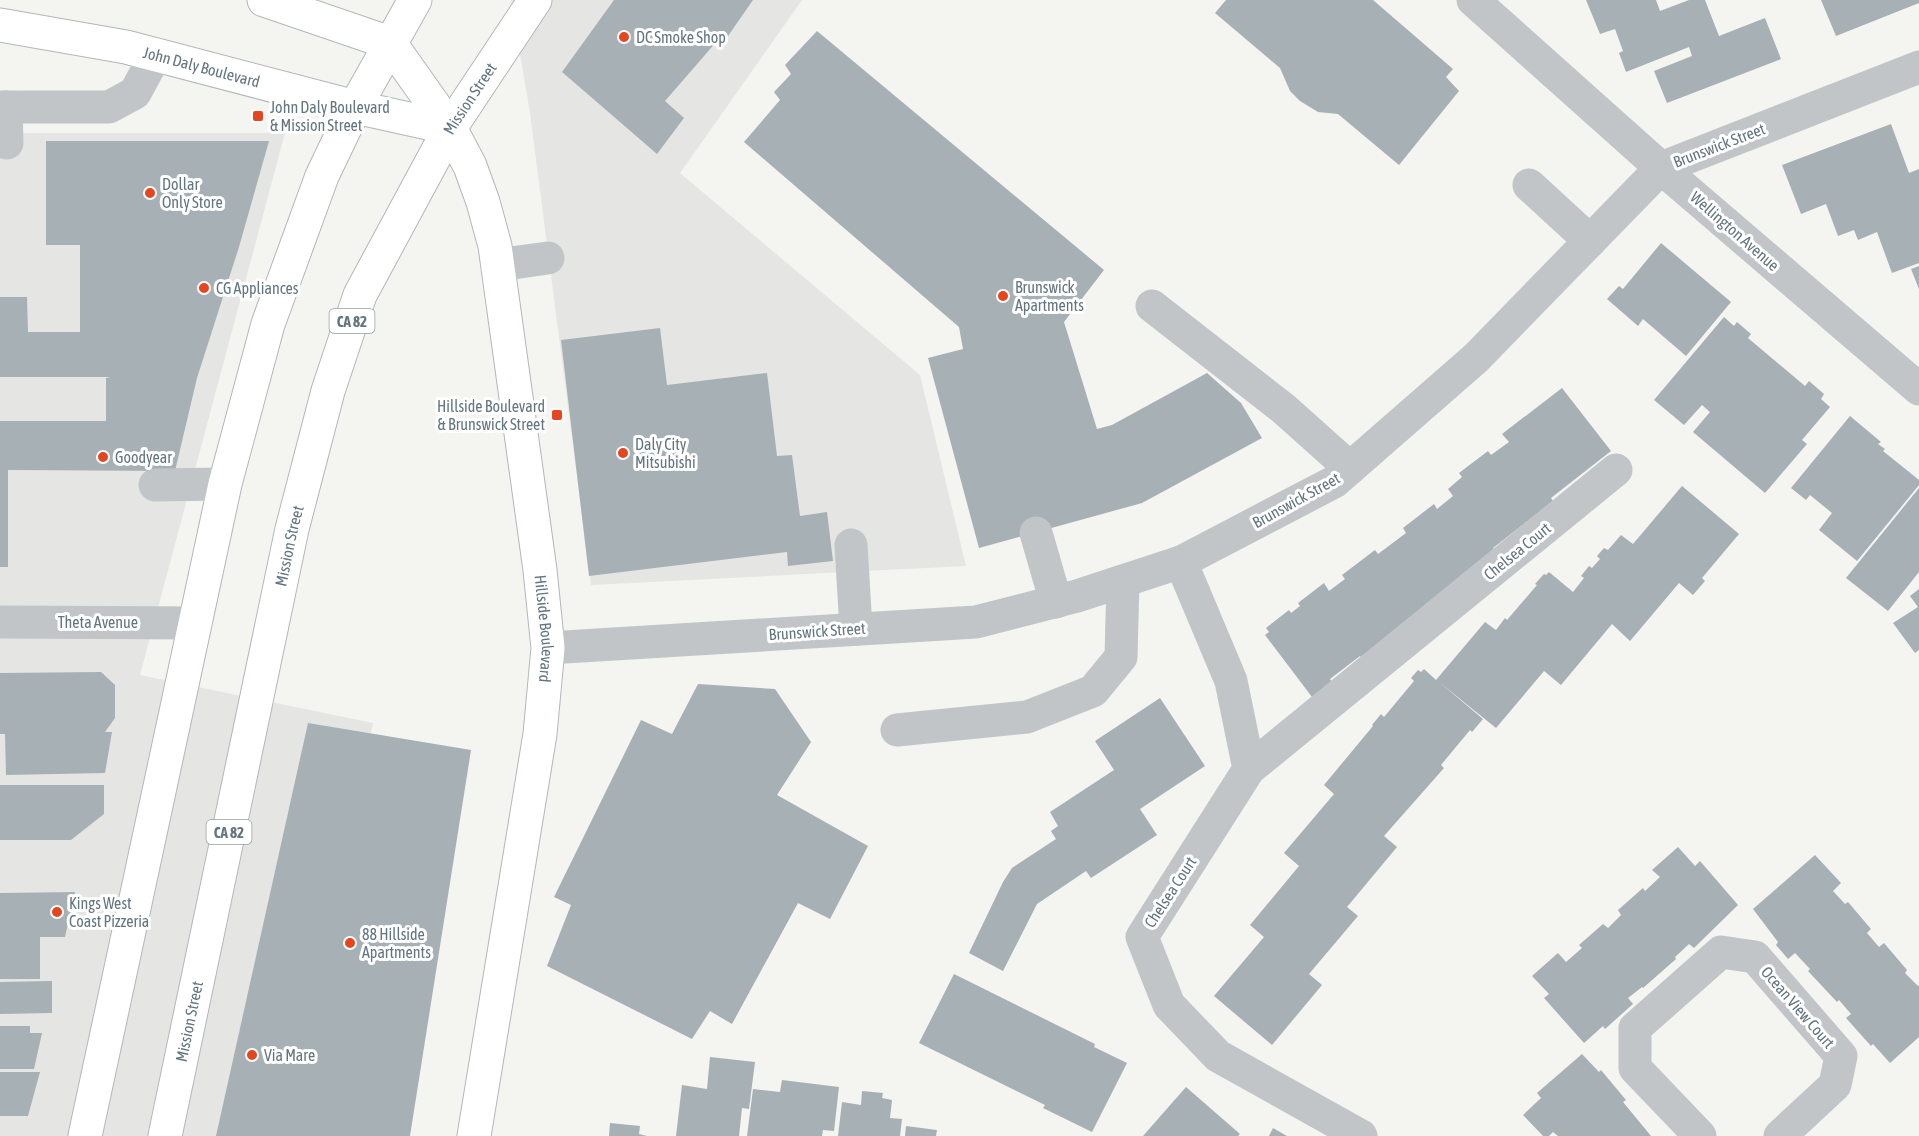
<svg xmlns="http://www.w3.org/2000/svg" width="1919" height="1136" viewBox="0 0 1919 1136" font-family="'Asap Condensed',sans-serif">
  <rect width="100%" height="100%" fill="#f4f4f0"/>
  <g fill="#e5e6e4">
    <path d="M511 0H802L680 173 920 375 966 566 591 585 530 113Z"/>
    <path d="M0 133H285L140 675 373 723 290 1136H0Z"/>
  </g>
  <g fill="#a7b0b5">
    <path d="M614 0H753L728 36 724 33 665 101 684 118 657 154 562 72Z"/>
    <path d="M1226 0H1373L1453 69 1446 77 1459 91 1399 165 1338 114 1318 112 1300 101 1290 91 1280 68 1215 13Z"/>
    <path d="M1586 0H1656L1660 11 1689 0H1705L1719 36 1765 18 1781 59 1667 103 1654 71 1692 56 1689 47 1626 72 1619 53 1623 51 1615 29 1600 34Z"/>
    <path d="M1821 0H1919V3L1836 36Z"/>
    <path d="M817 31 1104 270 1064 322 1097 429 1112 425 1207 373 1241 403 1262 438 1142 503 979 548 928 358 963 349 959 327 744 142 780 100 774 92 791 74 785 65Z"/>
    <path d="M1891 124 1909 173 1919 169V263L1892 273 1877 232 1858 240 1854 230 1838 236 1826 204 1801 214 1782 165Z"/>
    <path d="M46 141H269L239 247 197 378 175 471 8 470V567H0V421H106V378L111 377H0V297H27L28 332H80V245H46Z"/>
    <path d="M1661 243 1731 302 1686 356 1643 319 1638 326 1607 299 1619 286 1623 289Z"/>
    <path d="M1919 266V289L1911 269Z"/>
    <path d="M1724 317 1734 326 1737 322 1751 334 1748 338 1805 386 1809 381 1824 394 1821 399 1830 407 1802 440 1807 444 1765 493 1693 432 1710 412 1702 405 1684 425 1654 400Z"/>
    <path d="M660 328 667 385 767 373 777 456 792 455 800 516 827 512 833 561 788 566 787 552 589 576 561 340Z"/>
    <path d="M1562 388 1611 451 1551 498 1553 501 1493 548 1499 556 1364 660 1360 656 1330 679 1332 682 1312 697 1265 635 1269 632 1266 628 1289 610 1291 613 1300 606 1298 603 1324 583 1329 591 1345 579 1342 575 1375 550 1378 554 1406 533 1403 528 1434 504 1437 509 1453 496 1448 489 1462 477 1459 473 1488 451 1491 455 1509 442 1502 434Z"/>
    <path d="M1850 416 1881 442 1878 444 1885 449 1883 451 1919 480V485L1857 561 1819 530 1832 513 1810 495 1806 500 1791 488Z"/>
    <path d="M1682 486 1739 534 1702 578 1705 581 1693 595 1679 583 1630 641 1612 624 1561 685 1544 671 1496 728 1439 682 1483 719 1472 732 1470 730 1441 765 1444 768 1384 836 1397 847 1347 907 1358 916 1309 974 1322 985 1272 1045 1214 996 1264 937 1250 925 1299 866 1284 853 1334 794 1324 785 1373 726 1372 725 1381 714 1384 717 1414 681 1411 678 1418 670 1421 672 1424 669 1436 680 1485 622 1496 630 1505 618 1507 620 1537 585 1535 584 1544 574 1546 575 1549 572 1573 592 1584 578 1581 576 1589 566 1592 568 1600 559 1597 556 1604 548 1608 550 1621 535 1633 544Z"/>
    <path d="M1919 488V572L1888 611 1846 578Z"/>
    <path d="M1919 589V650L1915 653 1893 623 1918 607 1910 596Z"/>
    <path d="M101 672 115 685V718L105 732H112L105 773 6 775 5 734H0V673Z"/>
    <path d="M698 684 775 689 811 742 777 795 868 846 830 919 798 903 732 1024 710 1011 692 1039 547 966 571 905 554 897 641 720 672 734Z"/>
    <path d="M1160 698 1205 766 1140 809 1157 835 1091 878 1086 871 1037 904 1003 971 969 953 1003 882 1012 868 1056 839 1051 831 1058 826 1050 812 1114 770 1095 741Z"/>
    <path d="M308 723 471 750 410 1136H216Z"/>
    <path d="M0 785H104V814L71 840H0Z"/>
    <path d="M1678 847 1695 866 1700 861 1738 905 1694 948 1689 944 1675 957 1676 959 1643 988 1642 987 1628 998 1633 1004 1605 1029 1603 1026 1584 1043 1544 998 1549 994 1532 976 1558 953 1566 962 1582 948 1579 945 1603 924 1608 928 1621 915 1618 910 1643 888 1645 891 1660 877 1652 870Z"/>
    <path d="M1815 855 1841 883 1833 891 1845 904 1848 902 1871 929 1867 933 1879 947 1884 943 1907 970 1905 973 1918 986 1919 985V1037L1890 1063 1873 1044 1871 1046 1846 1018 1851 1014 1839 1000 1837 1002 1808 971 1810 969 1795 953 1788 959 1776 945 1778 942 1753 909Z"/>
    <path d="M75 892 65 937H40V979H0V893Z"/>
    <path d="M954 974 1095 1044 1094 1047 1127 1063 1092 1132 1043 1108 1045 1105 919 1043Z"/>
    <path d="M52 981V1013L0 1014V982Z"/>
    <path d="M0 1026H30V1033H42L34 1069H0Z"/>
    <path d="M1582 1054 1599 1072 1601 1070 1626 1100 1623 1102 1651 1136H1558L1553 1132 1549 1136H1543L1523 1115 1541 1098 1537 1093Z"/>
    <path d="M710 1057 755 1062 749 1109 742 1108 739 1136H676L682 1085 707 1089Z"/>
    <path d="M0 1072H40L28 1116H0Z"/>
    <path d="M782 1080 839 1087 834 1131 823 1130 822 1136H747L753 1089 780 1092Z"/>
    <path d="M1186 1087 1240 1134 1238 1136H1143Z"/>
    <path d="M862 1091 883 1093 882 1098 892 1100 890 1118 902 1119 900 1136H838L842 1102 861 1105Z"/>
    <path d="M610 1123 640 1126 639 1134 647 1136H609Z"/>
    <path d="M906 1126 937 1130 936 1136H905Z"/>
    <path d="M1273 1128 1287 1136H1269Z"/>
  </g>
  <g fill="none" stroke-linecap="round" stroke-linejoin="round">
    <defs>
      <g id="major">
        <path id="s1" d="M264 0 390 43 450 128 470 166 483 202 495 246 540 570 548 648 540 734 474 1136"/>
        <path id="s2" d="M0 25 126 47 355 107 450 128"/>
        <path d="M85 1136 225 484 268 324 322 176 355 107 415 0"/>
        <path id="s3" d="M165 1136 292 529 328 391 360 295 450 128 535 0"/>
      </g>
    </defs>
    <use href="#major" stroke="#b2b7ba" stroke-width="35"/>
    <g stroke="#c1c5c8" stroke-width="33">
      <path d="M1473 0 1661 168 1919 389"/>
      <path d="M0 107H109L135 93 156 54"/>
      <path d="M6 107 7 143"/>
      <path d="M1529 185 1590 241"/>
      <path d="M497 265 548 258"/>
      <path d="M1152 306 1284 409 1350 468"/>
      <path d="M155 485 225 484"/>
      <path d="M1036 533 1056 602"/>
      <path d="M851 545 856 629"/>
      <path d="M1181 562 1231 681 1249 769 1142 937 1169 1005 1218 1056 1361 1136"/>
      <path d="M0 622 196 623"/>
      <path d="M548 648 976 622 1077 596 1181 562 1334 482 1476 358 1661 168 1919 67"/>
      <path d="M897 730 1027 717 1093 691 1121 657 1123 581"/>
      <path d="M1249 769 1616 470"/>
      <path d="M1700 1136 1635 1068V1028L1721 952 1755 957 1841 1056 1835 1085 1780 1136"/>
    </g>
    <use href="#major" stroke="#fff" stroke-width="33"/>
  </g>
  <g fill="#e44620" stroke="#fff" stroke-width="2">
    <circle cx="624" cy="37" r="6"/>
    <rect x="252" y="110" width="12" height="12" rx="3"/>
    <circle cx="150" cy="193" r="6"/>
    <circle cx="204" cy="288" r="6"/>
    <circle cx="1003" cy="296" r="6"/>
    <rect x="551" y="409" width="12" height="12" rx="3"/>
    <circle cx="623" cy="453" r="6"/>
    <circle cx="103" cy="457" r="6"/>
    <circle cx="57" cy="912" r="6"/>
    <circle cx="350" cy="943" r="6"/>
    <circle cx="252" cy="1055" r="6"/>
  </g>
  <g text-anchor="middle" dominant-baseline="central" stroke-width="6" stroke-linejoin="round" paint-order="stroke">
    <g fill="#fff" stroke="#929ea7" stroke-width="1.5">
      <rect x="329.5" y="309" width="45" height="24" rx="4.5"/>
      <rect x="206.5" y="820" width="45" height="24" rx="4.5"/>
    </g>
    <g font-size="15" font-weight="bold" fill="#637581">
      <text x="352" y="321">CA 82</text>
      <text x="229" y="832">CA 82</text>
    </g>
    <g font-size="16" fill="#637581" stroke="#fff" text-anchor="start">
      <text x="636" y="37">DC Smoke Shop</text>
      <text x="270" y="107">John Daly Boulevard<tspan x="270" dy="18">&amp; Mission Street</tspan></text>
      <text x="162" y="184">Dollar<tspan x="162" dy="18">Only Store</tspan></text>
      <text x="1015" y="287">Brunswick<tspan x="1015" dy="18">Apartments</tspan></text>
      <text x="216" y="288">CG Appliances</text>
      <text x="545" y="406" text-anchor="end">Hillside Boulevard<tspan x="545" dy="18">&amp; Brunswick Street</tspan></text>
      <text x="635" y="444">Daly City<tspan x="635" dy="18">Mitsubishi</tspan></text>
      <text x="115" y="457">Goodyear</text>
      <text x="69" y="903">Kings West<tspan x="69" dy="18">Coast Pizzeria</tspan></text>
      <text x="362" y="934">88 Hillside<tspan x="362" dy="18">Apartments</tspan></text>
      <text x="264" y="1055">Via Mare</text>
    </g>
    <g font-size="16" fill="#637581" stroke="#fff">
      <text stroke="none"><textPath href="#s2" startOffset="206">John Daly Boulevard</textPath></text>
      <text stroke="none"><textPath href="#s3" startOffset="1089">Mission Street</textPath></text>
      <text transform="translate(1719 145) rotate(-21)">Brunswick Street</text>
      <text transform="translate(1735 231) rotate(41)">Wellington Avenue</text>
      <text transform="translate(1296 500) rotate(-29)">Brunswick Street</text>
      <text stroke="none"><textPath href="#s3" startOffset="603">Mission Street</textPath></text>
      <text transform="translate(1517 551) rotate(-39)">Chelsea Court</text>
      <text x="98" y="622">Theta Avenue</text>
      <text stroke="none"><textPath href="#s1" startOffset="750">Hillside Boulevard</textPath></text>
      <text transform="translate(817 631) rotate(-4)">Brunswick Street</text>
      <text transform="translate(1170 892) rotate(-57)">Chelsea Court</text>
      <text transform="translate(1798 1007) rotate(49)">Ocean View Court</text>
      <text stroke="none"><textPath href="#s3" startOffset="117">Mission Street</textPath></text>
    </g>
  </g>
</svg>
